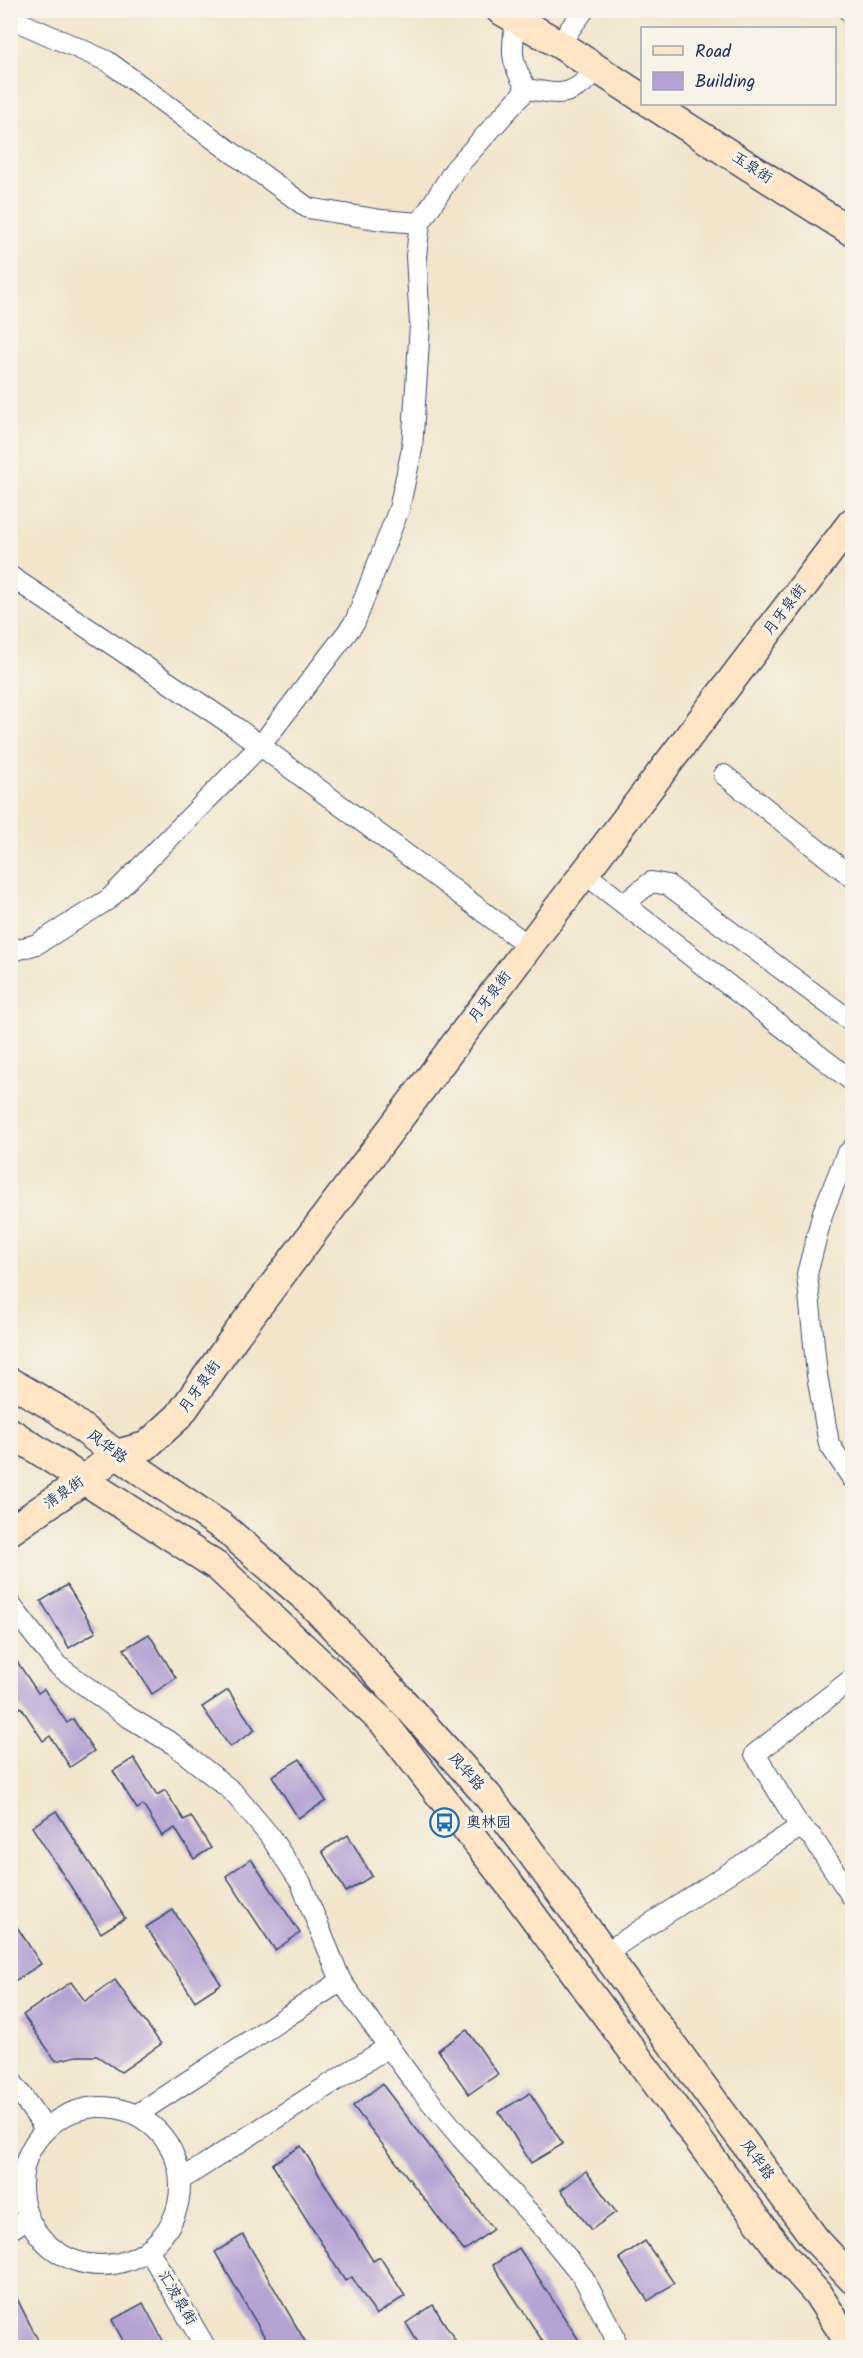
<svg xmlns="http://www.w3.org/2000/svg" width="863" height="2358" viewBox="0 0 863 2358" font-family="Kalam,'LXGW WenKai TC',sans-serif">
  <rect width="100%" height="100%" fill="#f7f3e8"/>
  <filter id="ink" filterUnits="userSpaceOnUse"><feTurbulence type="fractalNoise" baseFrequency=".0167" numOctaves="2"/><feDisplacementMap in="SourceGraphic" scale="12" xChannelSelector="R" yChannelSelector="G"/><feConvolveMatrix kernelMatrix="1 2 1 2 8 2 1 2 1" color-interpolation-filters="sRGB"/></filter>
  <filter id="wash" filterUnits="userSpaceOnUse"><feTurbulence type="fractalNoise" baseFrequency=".008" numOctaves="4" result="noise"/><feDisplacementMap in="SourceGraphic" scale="24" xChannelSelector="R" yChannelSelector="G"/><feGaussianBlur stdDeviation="1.35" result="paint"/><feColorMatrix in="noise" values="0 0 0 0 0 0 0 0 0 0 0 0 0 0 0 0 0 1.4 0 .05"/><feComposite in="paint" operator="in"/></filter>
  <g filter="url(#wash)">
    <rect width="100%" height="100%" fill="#f2e5cc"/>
    <g id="blocks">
      <g fill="#b4a2d3">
        <path d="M67 1585 96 1632 69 1648 41 1601Z"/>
        <path d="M149 1634 176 1678 152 1694 124 1649Z"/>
        <path d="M10 1651 38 1693 44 1689 67 1723 73 1719 94 1751 70 1767 50 1736 43 1741 21 1707 10 1714Z"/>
        <path d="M228 1690 255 1730 230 1747 202 1707Z"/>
        <path d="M134 1758 157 1795 165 1790 184 1820 191 1816 211 1848 194 1859 175 1828 162 1836 143 1805 137 1809 113 1771Z"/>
        <path d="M300 1759 326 1801 298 1818 272 1776Z"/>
        <path d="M56 1811 125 1918 101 1933 32 1827Z"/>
        <path d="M348 1835 372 1876 346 1892 322 1851Z"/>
        <path d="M251 1859 300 1933 275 1950 226 1876Z"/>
        <path d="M173 1910 221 1984 195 2001 146 1927Z"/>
        <path d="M10 1916 41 1964 10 1984Z"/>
        <path d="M115 1980 161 2044 121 2072 97 2056H77L56 2061 23 2015 71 1982 85 2001Z"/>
        <path d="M467 2030 498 2074 469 2094 438 2050Z"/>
        <path d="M382 2084 493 2229 464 2251 353 2106Z"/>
        <path d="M530 2093 563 2144 531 2163 499 2112Z"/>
        <path d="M301 2146 373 2261 380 2257 405 2296 376 2315 352 2277 345 2281 272 2164Z"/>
        <path d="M586 2171 616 2212 591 2230 561 2190Z"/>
        <path d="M243 2235 309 2348H271L215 2252Z"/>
        <path d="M645 2241 674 2283 648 2301 619 2258Z"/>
        <path d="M519 2248 584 2348H547L493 2265Z"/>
        <path d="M10 2285 42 2348H10Z"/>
        <path d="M143 2303 167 2348H127L112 2320Z"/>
        <path d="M433 2305 460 2348H421L406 2323Z"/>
      </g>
    </g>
  </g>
  <g filter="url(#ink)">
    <use href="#blocks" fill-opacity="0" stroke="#3b4a6e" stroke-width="1.5"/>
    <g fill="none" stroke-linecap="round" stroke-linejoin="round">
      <defs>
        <g id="street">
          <path d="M848 10 852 14"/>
          <path d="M10 18 107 61 308 208 381 220 420 223"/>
          <path d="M516 20C511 51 510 62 527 89 567 96 568 96 599 70"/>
          <path d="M559 44 584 10"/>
          <path d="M10 576 238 729 529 946"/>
          <path d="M724 775 852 877"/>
          <path d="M584 873 852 1081"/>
          <path d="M624 904 651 882 668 885 851 1021 852 1019"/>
          <path d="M10 952 37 944 109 899 261 745 355 622 399 509 412 449 420 325 416 256 420 223 455 169 527 89"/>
          <path d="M852 1149 846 1155 823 1212 807 1274 817 1375 829 1444 852 1478"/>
          <path d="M10 1604 57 1665 125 1715 173 1744 232 1791 269 1835 301 1883 341 1981 415 2083 461 2138 545 2230 583 2277 613 2333 618 2348"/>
          <path d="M800 1827 812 1837 852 1897"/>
          <path d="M605 1953 800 1827 755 1754 852 1679"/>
          <path d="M10 2079 45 2128"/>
          <circle cx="101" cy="2186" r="79"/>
          <path d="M136 2115 341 1981"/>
          <path d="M182 2179 388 2047"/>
          <path d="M10 2230 28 2218"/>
          <path d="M148 2249 206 2348"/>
        </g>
        <g id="secondary">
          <path d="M500 10 559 44 642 98"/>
          <path d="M651 104 852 232"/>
          <path d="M10 1382 57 1409 116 1454 223 1527 309 1601 368 1663 487 1795 518 1835 815 2239 852 2279"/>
          <path d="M10 1432 218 1567 384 1723 516 1893 784 2256 817 2293 852 2347"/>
          <path d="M10 1531 85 1479 116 1454 146 1446 179 1416 236 1335 529 946 852 522"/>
        </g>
      </defs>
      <use href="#street" stroke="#3b4a6e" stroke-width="22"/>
      <use href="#secondary" stroke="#3b4a6e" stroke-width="31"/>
      <use href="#street" stroke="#fff" stroke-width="20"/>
      <use href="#secondary" stroke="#fde5c5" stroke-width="28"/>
    </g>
  </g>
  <defs>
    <symbol id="bus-ring" viewBox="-11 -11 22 22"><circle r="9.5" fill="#f7f3e8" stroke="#1f6fb2" stroke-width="1.5"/><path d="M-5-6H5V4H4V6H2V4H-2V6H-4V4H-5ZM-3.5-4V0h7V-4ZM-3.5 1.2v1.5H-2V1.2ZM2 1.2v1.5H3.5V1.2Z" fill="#1f6fb2"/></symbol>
  </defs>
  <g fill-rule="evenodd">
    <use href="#bus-ring" x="428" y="1806" width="33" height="33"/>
  </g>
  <g text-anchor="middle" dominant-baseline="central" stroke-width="6" stroke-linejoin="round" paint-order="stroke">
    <g font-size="15" fill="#1b2f5e" stroke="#f7f3e8">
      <text transform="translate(752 168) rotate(33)">玉泉街</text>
      <text transform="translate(785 610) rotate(-53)">月牙泉街</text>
      <text transform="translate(490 997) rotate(-53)">月牙泉街</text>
      <text transform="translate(200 1387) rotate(-55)">月牙泉街</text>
      <text transform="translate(107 1447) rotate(36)">风华路</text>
      <text transform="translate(64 1493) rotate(-35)">清泉街</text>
      <text transform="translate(466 1772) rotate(48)">风华路</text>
      <text transform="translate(757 2160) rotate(54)">风华路</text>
      <text transform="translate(177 2298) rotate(59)">汇波泉街</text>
    </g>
    <g font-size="15" fill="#1b2f5e" stroke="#f7f3e8" text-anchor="start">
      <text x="466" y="1823">奥林园</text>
    </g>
  </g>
  <rect width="863" height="2358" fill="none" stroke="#f7f3e8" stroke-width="36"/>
  <rect x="641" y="27" width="195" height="78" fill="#f7f3e8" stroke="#9fa5b1" stroke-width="1.5"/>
  <rect x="653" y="46" width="30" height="9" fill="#fde5c5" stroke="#9fa5b1" stroke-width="1.5"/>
  <text x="695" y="57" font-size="18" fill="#1b2f5e">Road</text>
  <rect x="653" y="72" width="30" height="18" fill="#b4a2d3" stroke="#9fa5b1" stroke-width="1.5"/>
  <text x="695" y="87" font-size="18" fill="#1b2f5e">Building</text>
</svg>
